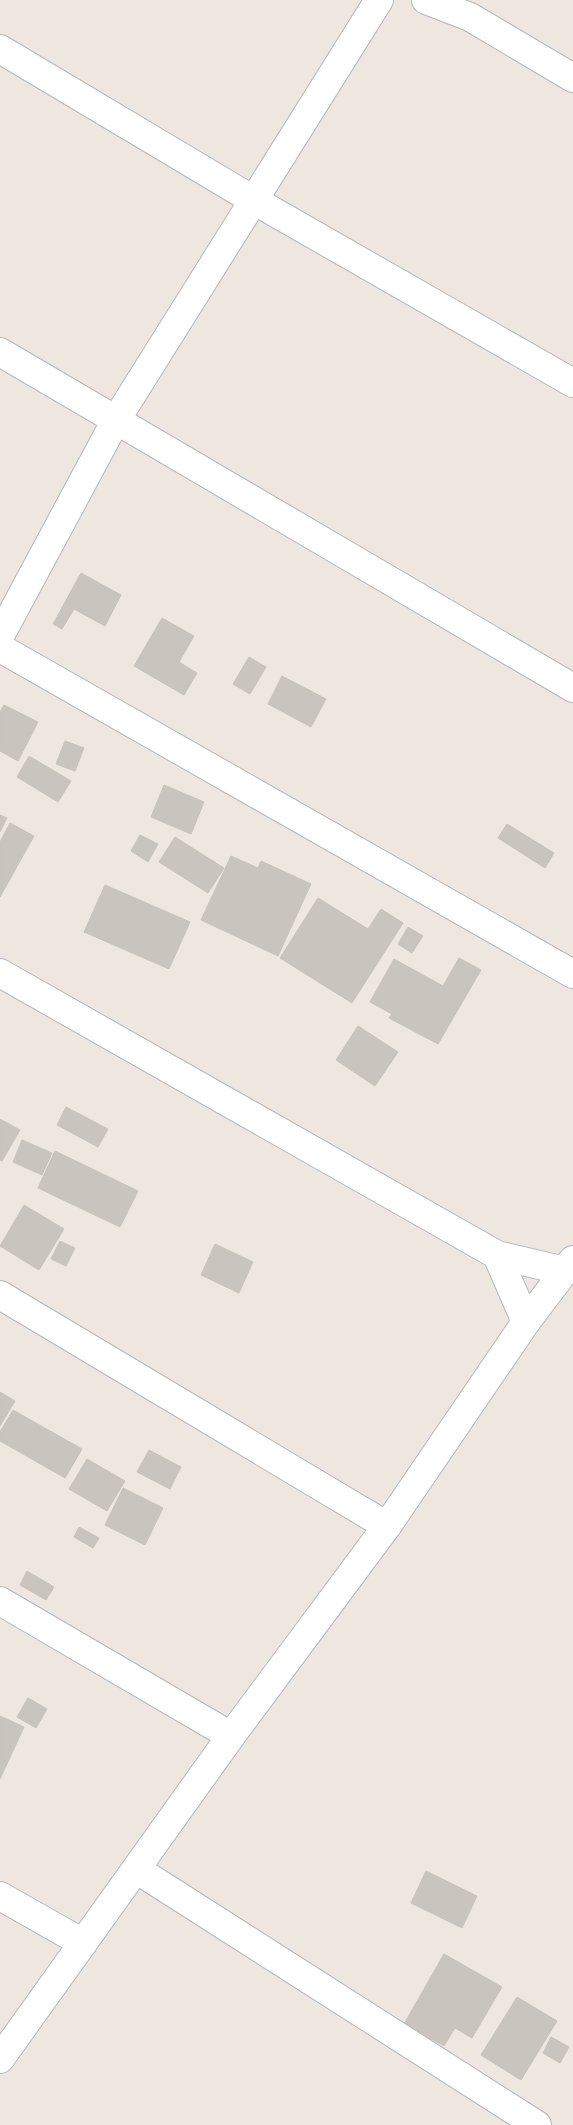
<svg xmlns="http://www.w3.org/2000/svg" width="573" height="2125" viewBox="0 0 573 2125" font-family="Karla,sans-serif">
  <rect width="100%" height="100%" fill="#ede7e0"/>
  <g fill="#c9c5be" stroke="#c8c3ba">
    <path d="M81 573 121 595 105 626 74 609 62 629 53 624Z"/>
    <path d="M162 618 194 636 179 662 197 673 184 695 134 666Z"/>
    <path d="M249 657 266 667 250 694 233 684Z"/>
    <path d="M282 676 326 699 311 727 268 704Z"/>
    <path d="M4 705 38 722 18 761 0 751V712Z"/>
    <path d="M65 741 84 748 75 771 56 764Z"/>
    <path d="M29 756 71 781 58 802 17 777Z"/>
    <path d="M164 785 204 802 191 834 151 817Z"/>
    <path d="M0 815 7 818 0 832Z"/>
    <path d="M10 823 34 836 0 897V842Z"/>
    <path d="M507 824 554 853 545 868 498 838Z"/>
    <path d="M140 835 158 844 148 862 131 851Z"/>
    <path d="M175 837 224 868 208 893 159 862Z"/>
    <path d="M231 856 258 868 261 861 311 884 278 956 201 920Z"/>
    <path d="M105 885 190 922 169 969 84 932Z"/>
    <path d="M318 898 368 929 381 909 403 923 352 1003 280 958Z"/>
    <path d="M408 927 423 936 412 953 398 944Z"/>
    <path d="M459 958 481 970 438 1044 389 1018 392 1014 370 1002 394 959 443 986Z"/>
    <path d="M358 1026 398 1052 375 1086 336 1060Z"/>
    <path d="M66 1107 108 1129 98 1147 57 1125Z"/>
    <path d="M0 1119 20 1130 2 1161 0 1160Z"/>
    <path d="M22 1140 52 1153 42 1175 13 1162Z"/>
    <path d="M55 1151 138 1191 120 1227 38 1188Z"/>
    <path d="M24 1205 64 1229 39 1270 0 1246Z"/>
    <path d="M60 1241 75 1248 66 1266 51 1259Z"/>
    <path d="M215 1244 253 1262 239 1293 201 1275Z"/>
    <path d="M0 1392 15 1401 0 1426Z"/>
    <path d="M13 1410 82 1449 65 1478 0 1441V1432Z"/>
    <path d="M149 1450 181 1467 170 1489 137 1472Z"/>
    <path d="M87 1459 125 1481 107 1511 69 1489Z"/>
    <path d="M123 1488 163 1508 145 1545 105 1525Z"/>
    <path d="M79 1527 99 1538 93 1548 74 1537Z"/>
    <path d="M27 1571 54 1587 46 1600 20 1585Z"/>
    <path d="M28 1698 47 1709 36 1728 17 1717Z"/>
    <path d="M0 1716 24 1727 0 1779Z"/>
    <path d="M426 1871 477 1896 462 1928 411 1903Z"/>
    <path d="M444 1954 502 1987 472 2038 455 2028 444 2046 404 2024Z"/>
    <path d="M517 1997 557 2021 521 2080 481 2055Z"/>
    <path d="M551 2037 569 2047 560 2063 543 2053Z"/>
  </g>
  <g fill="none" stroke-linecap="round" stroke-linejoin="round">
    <defs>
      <g id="street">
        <path d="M426 0 470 17 573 78"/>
        <path d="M0 49 255 201 573 383"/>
        <path d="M0 352 573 688"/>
        <path d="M0 636 116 420 379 0"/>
        <path d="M0 648 573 974"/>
        <path d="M0 1295 387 1526"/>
        <path d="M0 1601 231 1736"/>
        <path d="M136 1869 537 2125"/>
        <path d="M0 1896 83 1943"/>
        <path d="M0 2059 231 1736 387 1526 526 1322"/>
      </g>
      <g id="secondary">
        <path d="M0 973 497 1255 565 1271"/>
        <path d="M497 1255 526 1322 573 1260"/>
      </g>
    </defs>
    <use href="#street" stroke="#b4b6bf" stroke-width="30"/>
    <use href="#secondary" stroke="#b4b6bf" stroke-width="30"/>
    <use href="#street" stroke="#fff" stroke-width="28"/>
    <use href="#secondary" stroke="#fff" stroke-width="28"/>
  </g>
</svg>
